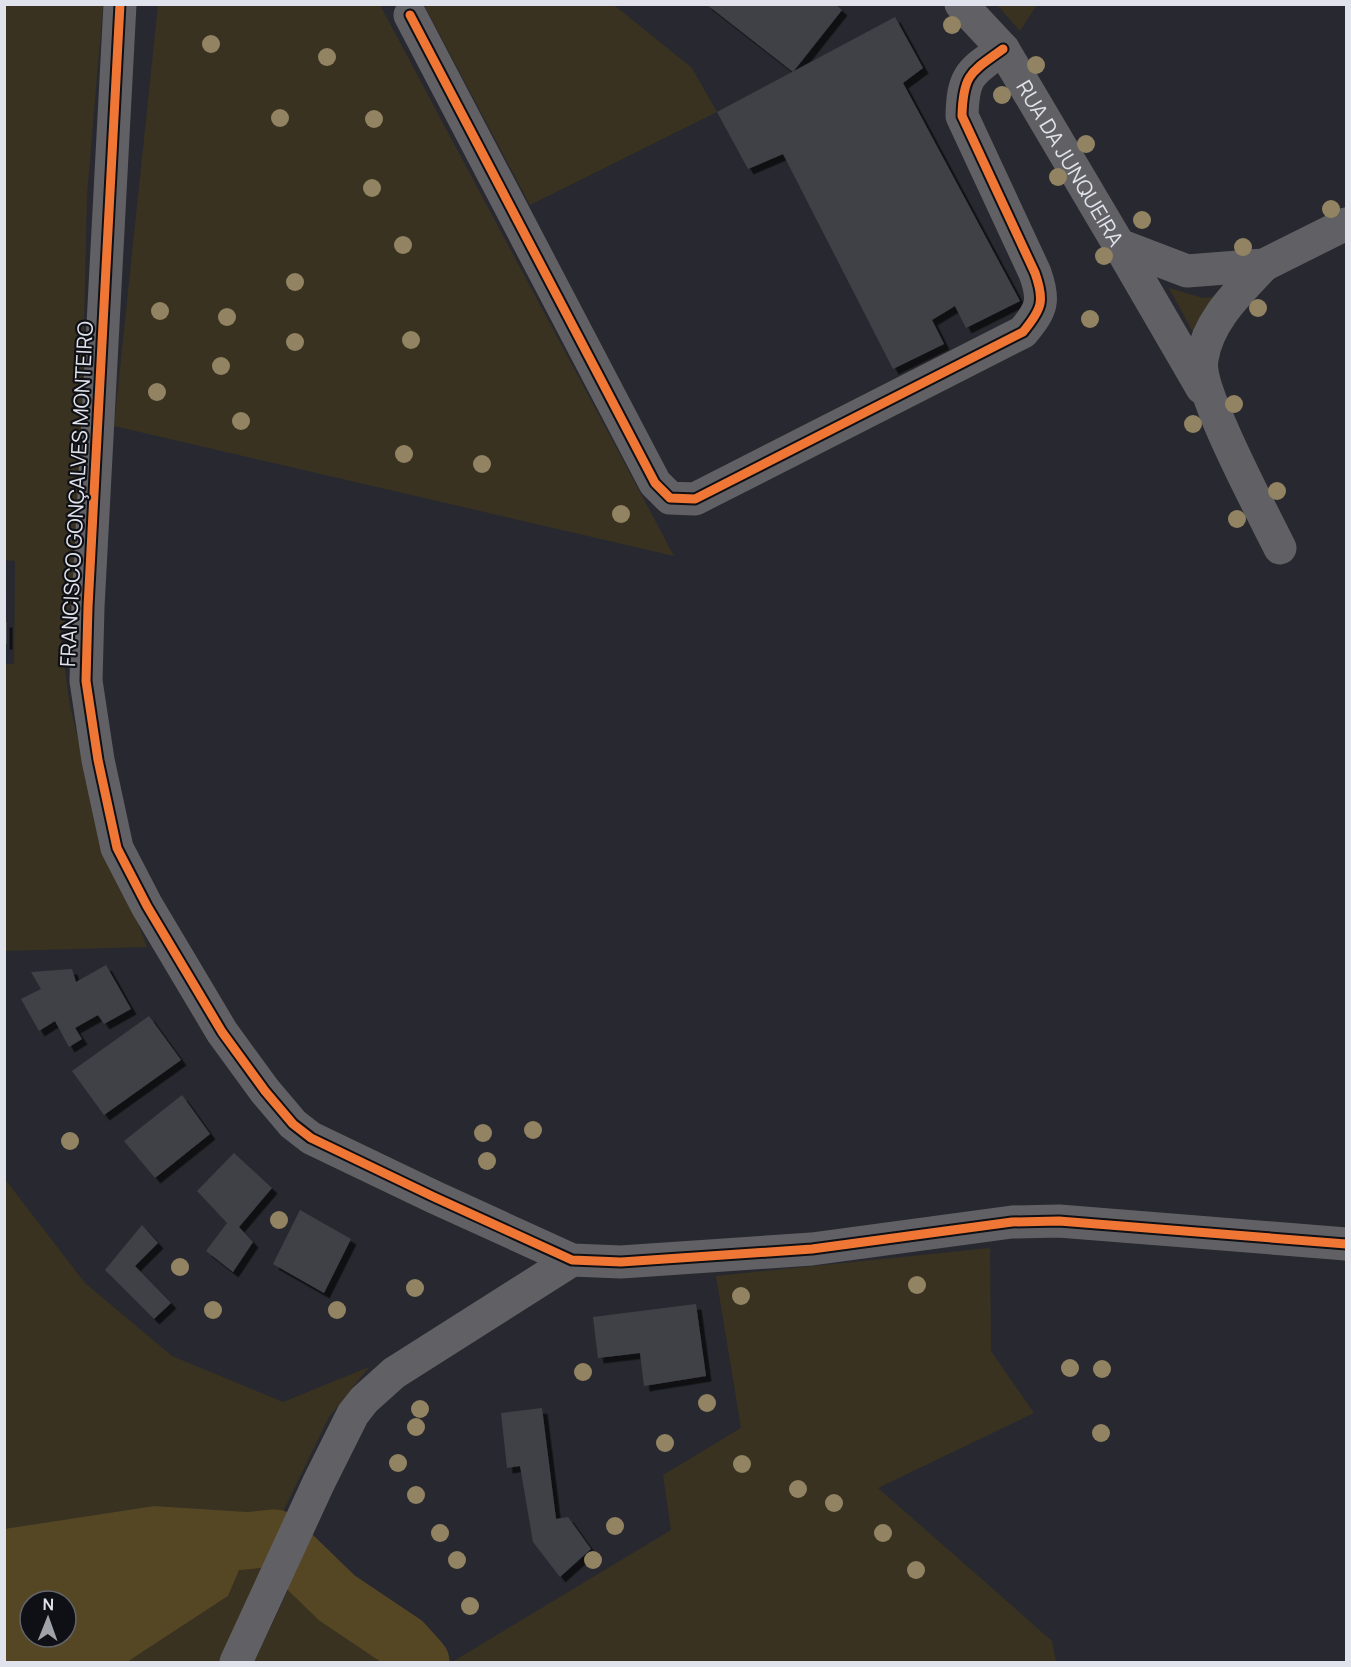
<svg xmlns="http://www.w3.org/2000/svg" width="1351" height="1667" viewBox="0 0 1351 1667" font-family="Manrope,sans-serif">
  <defs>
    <filter id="shadow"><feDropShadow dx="5.5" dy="5.5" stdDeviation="0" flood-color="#0009"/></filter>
  </defs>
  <rect width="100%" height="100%" fill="#282930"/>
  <g fill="#393220">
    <path d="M5 5H103L87 195 78 585 60 635 70 706 97 818 147 947 5 951 4 664H14L15 561 4 560Z"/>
    <path d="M158 5H380L674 556 114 426Z"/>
    <path d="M424 5H614L692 68 717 112 530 205Z"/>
    <path d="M997 5H1037L1020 31Z"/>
    <path d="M1169 288 1203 298 1224 296 1201 347Z"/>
    <path d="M4 1178 85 1283 172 1356 283 1402 369 1367 329 1417 282 1514 154 1506 5 1529Z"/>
    <path d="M990 1248 991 1351 1034 1413 878 1488 1052 1641 1056 1662H452L671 1530 663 1475 741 1428 716 1276Z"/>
    <path d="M253 1561 274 1564 227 1662H127L228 1596 240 1568Z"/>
    <path d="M290 1586 397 1661 398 1662H254Z"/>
  </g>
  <path fill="#564724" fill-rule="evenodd" d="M154 1506 282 1514 296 1523 274 1564 253 1561 240 1568 228 1596 127 1662H5L4 1529ZM30 1601H66V1637H30Z"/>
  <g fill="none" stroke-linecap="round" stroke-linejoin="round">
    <path stroke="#564724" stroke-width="57" d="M232 1542 275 1538 337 1598 404 1643 421 1662"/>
  </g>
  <g fill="#3f4147" filter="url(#shadow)">
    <path d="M706 4H835L842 10 793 72Z"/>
    <path d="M895 17 923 68 903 83 1020 301 966 328 955 306 932 320 944 344 893 369 783 154 748 169 717 112Z"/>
    <rect x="4" y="622" width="3" height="22"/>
    <path d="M106 965 131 1009 104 1024 98 1015 75 1028 82 1039 69 1047 55 1021 39 1031 21 999 41 989 31 972 72 969 76 982Z"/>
    <path d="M149 1016 181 1060 104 1115 72 1071Z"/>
    <path d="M182 1095 210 1134 155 1178 124 1141Z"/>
    <path d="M234 1153 272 1188 239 1227 253 1242 233 1272 206 1251 227 1223 197 1191Z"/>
    <path d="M300 1210 351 1239 324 1293 273 1264Z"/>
    <path d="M142 1225 158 1243 135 1266 171 1303 154 1319 105 1270Z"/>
    <path d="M696 1304 706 1376 644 1386 640 1353 598 1358 593 1317Z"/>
    <path d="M542 1408 556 1519 568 1517 591 1549 560 1577 533 1542 520 1466 507 1468 501 1413Z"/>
  </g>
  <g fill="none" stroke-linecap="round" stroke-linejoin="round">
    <g stroke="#616165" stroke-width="33">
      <path d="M120 4 88 607 86 681 98 760 117 848 147 906 222 1032 265 1091 293 1124 311 1138 434 1197 572 1260 621 1262 812 1249 1012 1222 1059 1221 1346 1244"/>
      <path id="s1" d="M961 4 1003 49 1119 245 1187 271 1264 265 1346 224"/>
      <path d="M410 15 655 483 670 498 695 499 1023 332C1042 309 1045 301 1035 273L962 116C963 74 971 72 1003 49"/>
      <path d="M1119 245 1202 388"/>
      <path d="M1264 265C1239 292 1208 320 1202 359 1196 390 1263 513 1280 548"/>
      <path d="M236 1662 319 1482 353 1414 364 1400 394 1373 572 1260"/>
    </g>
    <defs>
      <g id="cycleway">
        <path d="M120 4 88 607 86 681 98 760 117 848 147 906 222 1032 265 1091 293 1124 311 1138 434 1197 572 1260 621 1262 812 1249 1012 1222 1059 1221 1346 1244"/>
        <path d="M410 15 655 483 670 498 695 499 1023 332C1042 309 1045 301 1035 273L962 116C963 74 971 72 1003 49"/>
      </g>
    </defs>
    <use href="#cycleway" stroke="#0f1015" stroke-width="13"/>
    <use href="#cycleway" stroke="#f07635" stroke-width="9"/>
  </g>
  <g fill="#928362">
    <circle cx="952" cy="25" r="9"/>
    <circle cx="211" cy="44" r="9"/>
    <circle cx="327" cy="57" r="9"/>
    <circle cx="1036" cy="65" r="9"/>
    <circle cx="1002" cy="95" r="9"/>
    <circle cx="280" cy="118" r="9"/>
    <circle cx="374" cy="119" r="9"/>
    <circle cx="1086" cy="144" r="9"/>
    <circle cx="1058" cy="177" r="9"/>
    <circle cx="372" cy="188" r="9"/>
    <circle cx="1331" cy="209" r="9"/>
    <circle cx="1142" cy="220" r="9"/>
    <circle cx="403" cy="245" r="9"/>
    <circle cx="1243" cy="247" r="9"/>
    <circle cx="1104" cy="256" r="9"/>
    <circle cx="295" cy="282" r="9"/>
    <circle cx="1258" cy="308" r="9"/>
    <circle cx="160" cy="311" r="9"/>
    <circle cx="227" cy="317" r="9"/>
    <circle cx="1090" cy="319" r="9"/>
    <circle cx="411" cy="340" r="9"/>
    <circle cx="295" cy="342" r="9"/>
    <circle cx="221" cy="366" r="9"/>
    <circle cx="157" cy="392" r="9"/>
    <circle cx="1234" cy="404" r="9"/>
    <circle cx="241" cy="421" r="9"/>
    <circle cx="1193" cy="424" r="9"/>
    <circle cx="404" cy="454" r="9"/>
    <circle cx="482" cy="464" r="9"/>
    <circle cx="1277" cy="491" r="9"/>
    <circle cx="621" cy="514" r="9"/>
    <circle cx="1237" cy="519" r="9"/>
    <circle cx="533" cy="1130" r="9"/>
    <circle cx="483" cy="1133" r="9"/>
    <circle cx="70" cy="1141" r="9"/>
    <circle cx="487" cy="1161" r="9"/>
    <circle cx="279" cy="1220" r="9"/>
    <circle cx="180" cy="1267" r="9"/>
    <circle cx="917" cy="1285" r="9"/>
    <circle cx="415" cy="1288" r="9"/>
    <circle cx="741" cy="1296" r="9"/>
    <circle cx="213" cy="1310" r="9"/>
    <circle cx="337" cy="1310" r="9"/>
    <circle cx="1070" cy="1368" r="9"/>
    <circle cx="1102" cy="1369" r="9"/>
    <circle cx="583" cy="1372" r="9"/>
    <circle cx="707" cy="1403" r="9"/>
    <circle cx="420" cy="1409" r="9"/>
    <circle cx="416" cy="1427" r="9"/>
    <circle cx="1101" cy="1433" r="9"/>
    <circle cx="665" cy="1443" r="9"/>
    <circle cx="398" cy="1463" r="9"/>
    <circle cx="742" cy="1464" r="9"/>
    <circle cx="798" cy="1489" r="9"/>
    <circle cx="416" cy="1495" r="9"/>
    <circle cx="834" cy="1503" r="9"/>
    <circle cx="615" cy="1526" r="9"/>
    <circle cx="440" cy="1533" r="9"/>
    <circle cx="883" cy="1533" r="9"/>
    <circle cx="457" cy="1560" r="9"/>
    <circle cx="593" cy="1560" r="9"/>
    <circle cx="916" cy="1570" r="9"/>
    <circle cx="470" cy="1606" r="9"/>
  </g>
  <g text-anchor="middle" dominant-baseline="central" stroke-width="4.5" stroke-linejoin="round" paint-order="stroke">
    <g font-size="21" fill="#e0e3eb" stroke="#0f1015">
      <text stroke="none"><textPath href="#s1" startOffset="194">RUA DA JUNQUEIRA</textPath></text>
      <text transform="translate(76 494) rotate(-87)">FRANCISCO GONÇALVES MONTEIRO</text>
    </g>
  </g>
  <rect width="1351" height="1667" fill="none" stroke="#e0e3eb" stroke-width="12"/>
  <g transform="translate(48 1619) rotate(1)"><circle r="28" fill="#0f1015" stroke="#63646b" stroke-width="1.5"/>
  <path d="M0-4.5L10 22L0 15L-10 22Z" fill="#a0a2aa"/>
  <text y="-9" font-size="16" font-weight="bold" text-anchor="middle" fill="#e0e3eb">N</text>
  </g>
</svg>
